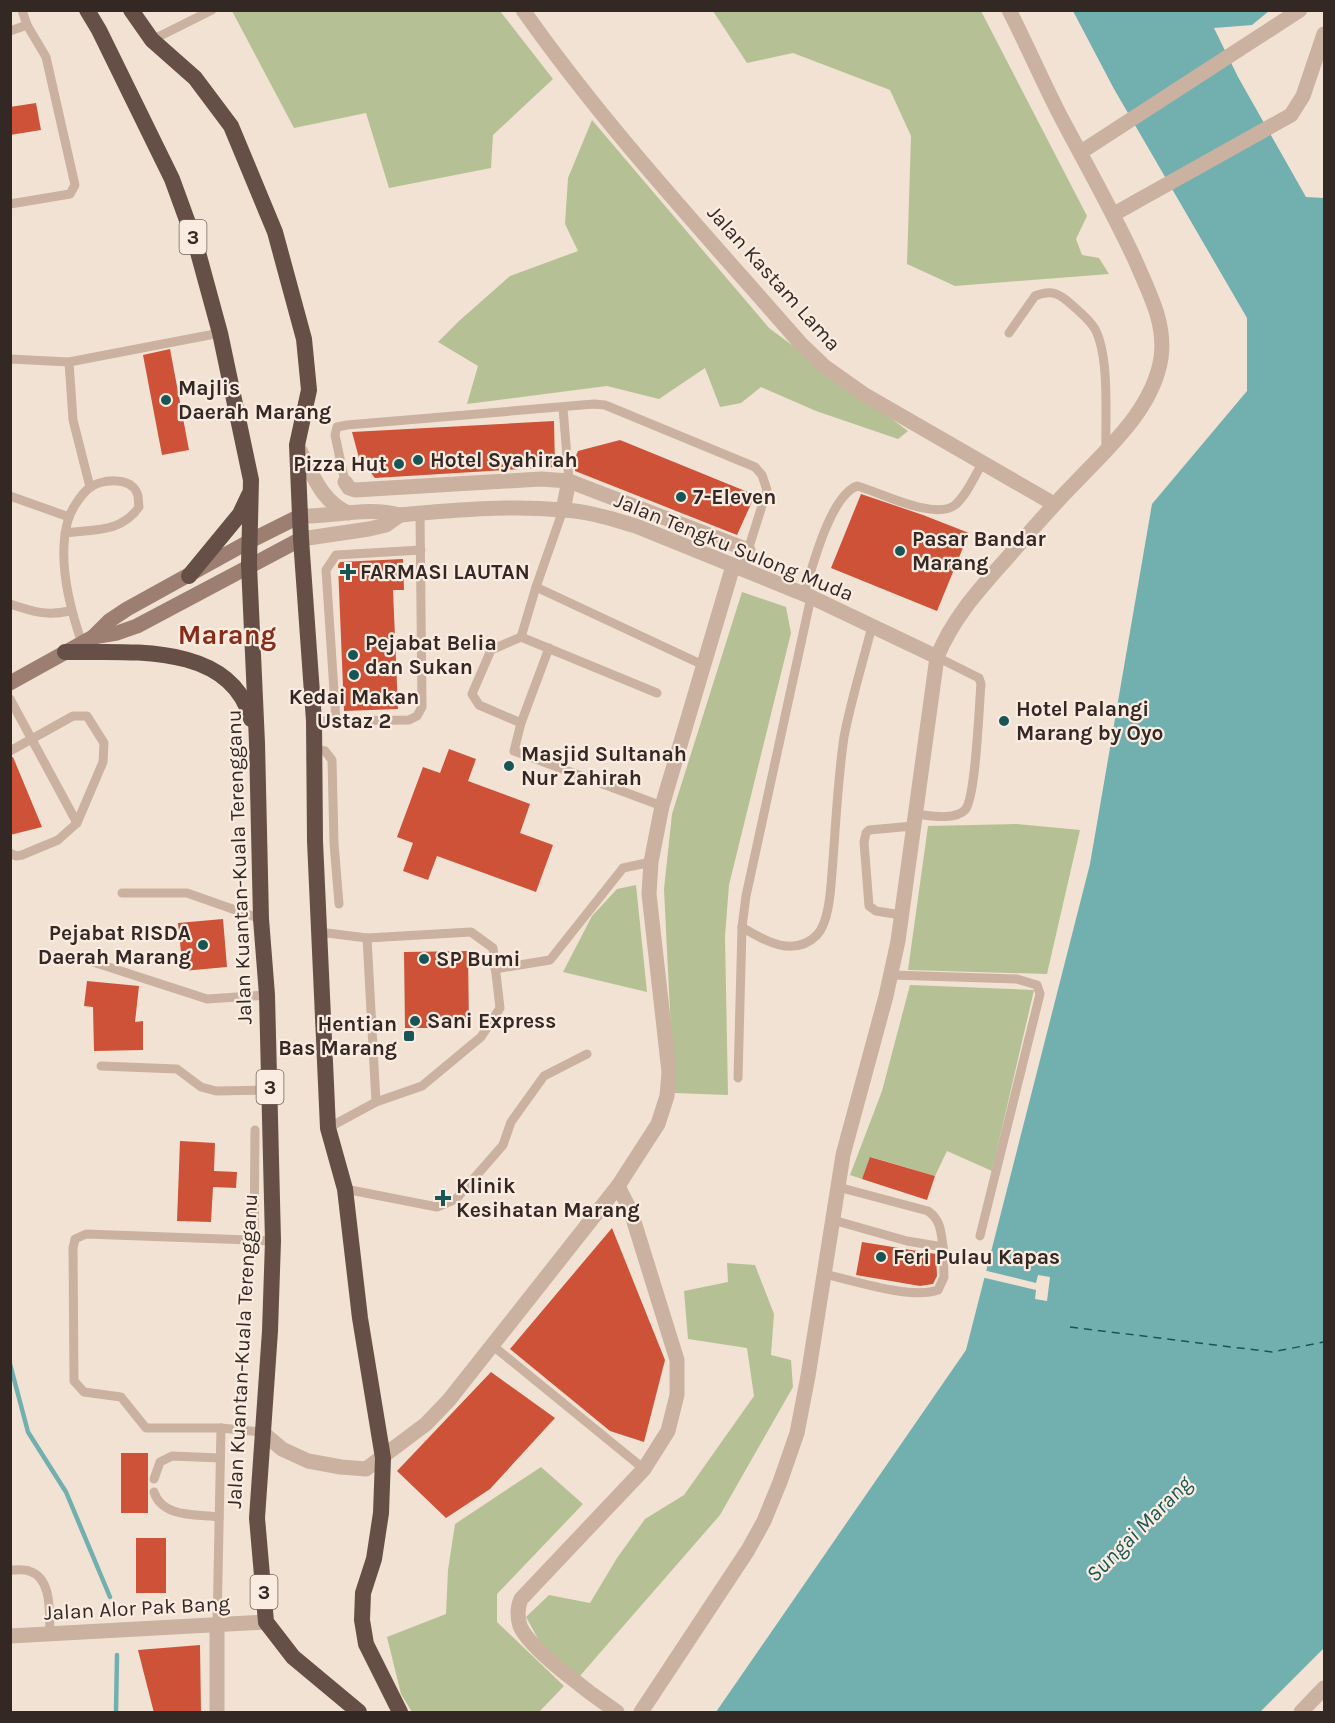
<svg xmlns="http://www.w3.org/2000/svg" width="1335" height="1723" viewBox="0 0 1335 1723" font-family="Karla,sans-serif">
  <rect width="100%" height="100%" fill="#f2e2d4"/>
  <g fill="#b5c194">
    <path d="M232 11H500L553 79 493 135 491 168 389 188 366 113 294 128Z"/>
    <path d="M713 11H981L1087 216 1076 239 1082 255 1099 258 1109 274 955 286 907 264 911 136 890 90 793 53 747 63Z"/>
    <path d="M592 120 769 328 908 431 898 439 816 411 761 387 741 403 720 407 705 368 659 399 607 386 467 404 478 366 438 342 459 321 510 276 578 251 565 224 568 178Z"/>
    <path d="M742 592 786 607 791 633 729 885 725 936 728 1095 674 1093 664 889 672 814Z"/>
    <path d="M1017 824 1080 830 1047 974 908 970 928 826Z"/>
    <path d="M636 885 647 992 563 972 592 916 617 889Z"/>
    <path d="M910 985 1034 990 992 1171 947 1151 935 1176 871 1157 862 1179 850 1175 882 1091Z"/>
    <path d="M727 1263 755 1265 774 1314 771 1355 791 1360 793 1387 720 1515 579 1677 542 1646 526 1617 549 1595 590 1603 617 1558 645 1519 684 1495 754 1396 747 1348 688 1339 684 1291 728 1282Z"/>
    <path d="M541 1467 583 1504 497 1594V1622L564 1686 539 1712H412L401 1694 387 1637 446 1614 448 1570 455 1524Z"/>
  </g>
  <path fill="#72b0af" d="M1073 11H1269L1252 25 1214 28 1238 77 1306 197 1324 198V1648L1260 1712H716L966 1350 1090 864 1152 504 1247 391V318L1114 89Z"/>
  <path fill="#f2e2d4" d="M983 1270 1036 1283 1038 1275 1050 1277 1047 1301 1035 1299 1036 1290 981 1277Z"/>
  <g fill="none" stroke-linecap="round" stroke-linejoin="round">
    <g stroke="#72b0af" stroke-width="4.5">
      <path d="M10 1364 28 1432 66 1492 110 1597"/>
      <path d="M116 1712 117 1655"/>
    </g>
    <path stroke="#185656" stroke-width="1.5" stroke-dasharray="8 6" stroke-linecap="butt" d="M1070 1327 1272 1352 1324 1342"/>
  </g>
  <g fill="#cd5237">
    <path d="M36 103 41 130 10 135V107Z"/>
    <path d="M170 349 189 450 162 455 143 355Z"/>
    <path d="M554 421 555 467 375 478 359 458 352 432Z"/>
    <path d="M620 440 755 495 737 535 575 471 574 460 578 451Z"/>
    <path d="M861 494 923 515 969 533 937 611 831 568Z"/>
    <path d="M403 559 404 590H393L398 709 344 711 338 565 340 562Z"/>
    <path d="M449 749 476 759 468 781 530 804 520 833 553 845 536 892 437 856 428 880 403 871 413 843 397 837 423 767 440 773Z"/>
    <path d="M13 757 42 827 10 835V758Z"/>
    <path d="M223 919 227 967 183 971 178 923Z"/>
    <path d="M468 951 469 1028H405L404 952Z"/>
    <path d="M87 981 139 986 135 1022 143 1021V1050L94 1051 93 1007 84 1006Z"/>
    <path d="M180 1141 215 1143 214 1171 237 1172 236 1188 213 1187 211 1222 177 1221Z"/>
    <path d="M870 1157 935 1176 927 1200 862 1179Z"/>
    <path d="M612 1228 665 1360 644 1442 610 1431 510 1349Z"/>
    <path d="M862 1242 936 1254 937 1276 933 1284 920 1286 856 1275Z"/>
    <path d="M491 1372 555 1418 490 1489 446 1518 397 1471Z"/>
    <rect x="121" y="1453" width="27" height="60"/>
    <rect x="136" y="1538" width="30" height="55"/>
    <path d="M200 1645 201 1713H154L138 1650Z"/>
  </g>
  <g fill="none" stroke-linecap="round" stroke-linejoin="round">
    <g stroke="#cab1a0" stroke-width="9">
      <path d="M22 10 27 25"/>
      <path d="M10 31 27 25 46 57 75 185 70 194 10 204"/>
      <path d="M152 40 212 10"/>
      <path d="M1009 333 1035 296C1052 289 1060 294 1072 305 1081 313 1089 319 1095 329 1110 358 1105 416 1106 450"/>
      <path d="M10 359 69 362 220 333"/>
      <path d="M69 362 73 420 90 487"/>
      <path d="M563 408 569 481"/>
      <path d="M345 482 335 435 337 427 347 425 594 404 605 405 755 467 762 475 767 490 742 569"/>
      <path d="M10 496 69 517"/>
      <path d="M563 510 536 587 703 665"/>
      <path d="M65 533C94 529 121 533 139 507 138 503 139 497 137 493 130 476 100 479 88 489 80 496 71 510 68 520 57 559 69 606 82 643"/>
      <path d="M536 587 521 637 491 650 472 694 479 705 521 723 514 751 662 806"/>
      <path d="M804 594C812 568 830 496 857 486 880 492 934 521 955 505 967 495 975 475 983 462"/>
      <path d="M10 604C34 612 46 616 70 611"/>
      <path d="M521 637 657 693"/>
      <path d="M10 699 77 823"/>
      <path d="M314 721 409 720 417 716 422 707 420 513"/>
      <path d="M336 721 326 570 336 555 421 550"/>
      <path d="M521 723 549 648"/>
      <path d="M315 749 325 751 332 760 334 843 339 904"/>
      <path d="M10 751 73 716H87L104 743 103 762 77 823 58 840 22 855 16 856 10 853"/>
      <path d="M914 814C928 815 954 821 965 810 976 798 979 705 981 684L979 678 937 657"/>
      <path d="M122 893H187L261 919"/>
      <path d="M901 915 876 911 869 906 864 842 866 833 869 830 913 826"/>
      <path d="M742 927C764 941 794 958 817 935 831 920 831 880 833 860 836 819 838 778 844 737 851 700 863 662 872 626"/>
      <path d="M319 932 367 938 471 932 493 948 500 1008 481 1037 422 1086 376 1102"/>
      <path d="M90 961 207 999 267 995"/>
      <path d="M495 969 550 960 623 868 651 862"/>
      <path d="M891 975 1017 979 1037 985 1040 994 980 1236"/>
      <path d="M101 1066 177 1069 201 1087 216 1091 270 1090"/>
      <path d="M738 1078 742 927 746 896 811 597"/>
      <path d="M328 1128 376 1102 367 938"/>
      <path d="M345 1189 437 1207 456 1199 503 1145 511 1122 544 1076 587 1054"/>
      <path d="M833 1220 907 1241 943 1247C941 1232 941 1220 928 1211L838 1187"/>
      <path d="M254 1240 255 1130"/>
      <path d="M824 1274C853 1280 911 1300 938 1290L944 1277 943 1247"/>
      <path d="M492 1345 644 1469"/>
      <path d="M262 1432 221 1428H146L121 1397 84 1392 74 1381 73 1248 75 1239 86 1234 273 1241"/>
      <path d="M154 1479 160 1462 172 1456 220 1458"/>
      <path d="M154 1492C162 1518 197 1514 219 1517"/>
      <path d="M10 1570C16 1570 24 1569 29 1571 53 1578 49 1614 50 1634"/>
      <path d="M217 1626 221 1428"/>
    </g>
    <g stroke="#cab1a0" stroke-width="15">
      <path d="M523 10C606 128 706 235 801 344L824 366 865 395 1054 504"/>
      <path d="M1081 152 1300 10"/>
      <path d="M1114 214 1291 115 1303 96 1324 34"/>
      <path d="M569 481 748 550"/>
      <path d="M345 482 349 488 355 490 541 479 569 481 563 510"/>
      <path d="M262 1432 282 1449 308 1461 341 1467 366 1469 426 1424 449 1400 618 1186 658 1124 667 1096 669 1072 649 894 651 862 662 806 733 566"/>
      <path d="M217 1626V1712"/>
      <path d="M617 1712C595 1697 529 1649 520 1626 517 1616 517 1608 521 1599L644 1469 668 1431 677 1395V1360L631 1212 618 1186"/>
      <path d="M641 1712 748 1550 764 1521 780 1482 797 1433 808 1376 843 1155 886 996 898 941 937 657"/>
      <path d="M1301 1712 1324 1688"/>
    </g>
    <g stroke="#cab1a0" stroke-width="15">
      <path d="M297 445C312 471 319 500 348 513"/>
      <path d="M300 516C334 517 367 506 400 515 453 510 509 505 563 510 588 511 612 519 636 526L811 597 937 657C954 616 979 590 1008 557 1030 532 1051 507 1075 483 1109 447 1153 409 1161 358 1166 323 1149 293 1136 262 1114 214 1088 168 1063 121 1044 85 1028 47 1009 10"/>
      <path d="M301 539 369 529 386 525 400 515"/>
      <path d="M10 1636 266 1622"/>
    </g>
    <g stroke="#9d7f72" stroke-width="15">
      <path d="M93 637 117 633 137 626 301 539"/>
      <path d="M10 683 93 637 109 621 127 609 250 541 300 516"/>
    </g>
    <g stroke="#664f47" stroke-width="16">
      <path d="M87 10 99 30 172 179 196 245 220 333 251 480 249 565 257 743 261 919 267 995 273 1241 270 1331 257 1518 266 1622 293 1657 359 1712"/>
      <path d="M131 10 152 40 195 78 231 126 275 232 304 339 309 390 297 445 301 539 314 721 315 841 328 1128 345 1189 360 1318 383 1458 381 1513 374 1559 363 1593 362 1620 366 1644 400 1712"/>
      <path d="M189 576 240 514 249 495"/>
      <path d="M65 652C127 653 230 641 251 719"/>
    </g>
  </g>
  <g fill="#185656" stroke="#faece0" stroke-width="2">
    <circle cx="166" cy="400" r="6"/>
    <circle cx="418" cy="460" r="6"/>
    <circle cx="399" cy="464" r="6"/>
    <circle cx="681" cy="497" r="6"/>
    <circle cx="900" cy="551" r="6"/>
    <path d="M345 563h6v6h6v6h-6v6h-6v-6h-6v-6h6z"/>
    <circle cx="353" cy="655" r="6"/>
    <circle cx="354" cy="675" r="6"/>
    <circle cx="1004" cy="721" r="6"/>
    <circle cx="509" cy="766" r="6"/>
    <circle cx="203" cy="945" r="6"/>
    <circle cx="424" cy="959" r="6"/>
    <circle cx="415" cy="1021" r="6"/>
    <rect x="403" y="1030" width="12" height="12" rx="3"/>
    <path d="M440 1189h6v6h6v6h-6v6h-6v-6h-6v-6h6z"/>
    <circle cx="881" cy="1257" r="6"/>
  </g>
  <g text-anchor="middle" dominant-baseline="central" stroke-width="4.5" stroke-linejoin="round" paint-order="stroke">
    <g fill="#faece0" stroke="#6f635c" stroke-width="1.5">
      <rect x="179.5" y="220" width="27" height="34" rx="4.5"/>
      <rect x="256.5" y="1070" width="27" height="34" rx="4.5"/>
      <rect x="250.5" y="1575" width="27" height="34" rx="4.5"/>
    </g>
    <g font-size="20" font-weight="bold" fill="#332824">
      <text x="193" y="237">3</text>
      <text x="270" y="1087">3</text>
      <text x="264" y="1592">3</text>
    </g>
    <g font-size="21" fill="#332824" stroke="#faece0">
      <text transform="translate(774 278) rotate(48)">Jalan Kastam Lama</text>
      <text transform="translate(734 547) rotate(22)">Jalan Tengku Sulong Muda</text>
      <text transform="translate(239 867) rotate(-92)">Jalan Kuantan-Kuala Terengganu</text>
      <text transform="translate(242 1351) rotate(-87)">Jalan Kuantan-Kuala Terengganu</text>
      <text transform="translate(137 1608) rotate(-3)">Jalan Alor Pak Bang</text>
    </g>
    <g font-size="21" font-weight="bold" fill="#332824" stroke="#faece0" text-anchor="start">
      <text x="178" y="388">Majlis<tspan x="178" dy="24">Daerah Marang</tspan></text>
      <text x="430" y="460">Hotel Syahirah</text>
      <text x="387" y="464" text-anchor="end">Pizza Hut</text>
      <text x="693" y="497">7-Eleven</text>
      <text x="912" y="539">Pasar Bandar<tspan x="912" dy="24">Marang</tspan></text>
      <text x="360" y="572">FARMASI LAUTAN</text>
      <text x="365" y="643">Pejabat Belia<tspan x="365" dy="24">dan Sukan</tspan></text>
      <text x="354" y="697" text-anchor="middle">Kedai Makan<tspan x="354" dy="24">Ustaz 2</tspan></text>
      <text x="1016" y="709">Hotel Palangi<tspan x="1016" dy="24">Marang by Oyo</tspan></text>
      <text x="521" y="754">Masjid Sultanah<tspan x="521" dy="24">Nur Zahirah</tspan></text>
      <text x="191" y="933" text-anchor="end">Pejabat RISDA<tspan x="191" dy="24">Daerah Marang</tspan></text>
      <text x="436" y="959">SP Bumi</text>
      <text x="427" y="1021">Sani Express</text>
      <text x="397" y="1024" text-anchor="end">Hentian<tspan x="397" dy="24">Bas Marang</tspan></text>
      <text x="456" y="1186">Klinik<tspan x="456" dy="24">Kesihatan Marang</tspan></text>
      <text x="893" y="1257">Feri Pulau Kapas</text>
    </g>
    <g font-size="22" font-style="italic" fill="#185656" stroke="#faece0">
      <text transform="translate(1139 1529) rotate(-45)">Sungai Marang</text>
    </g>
    <g font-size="27" font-weight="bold" fill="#862c19" stroke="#faece0">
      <text x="227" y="635">Marang</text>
    </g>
  </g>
  <rect width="1335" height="1723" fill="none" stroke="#332824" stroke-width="24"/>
</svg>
